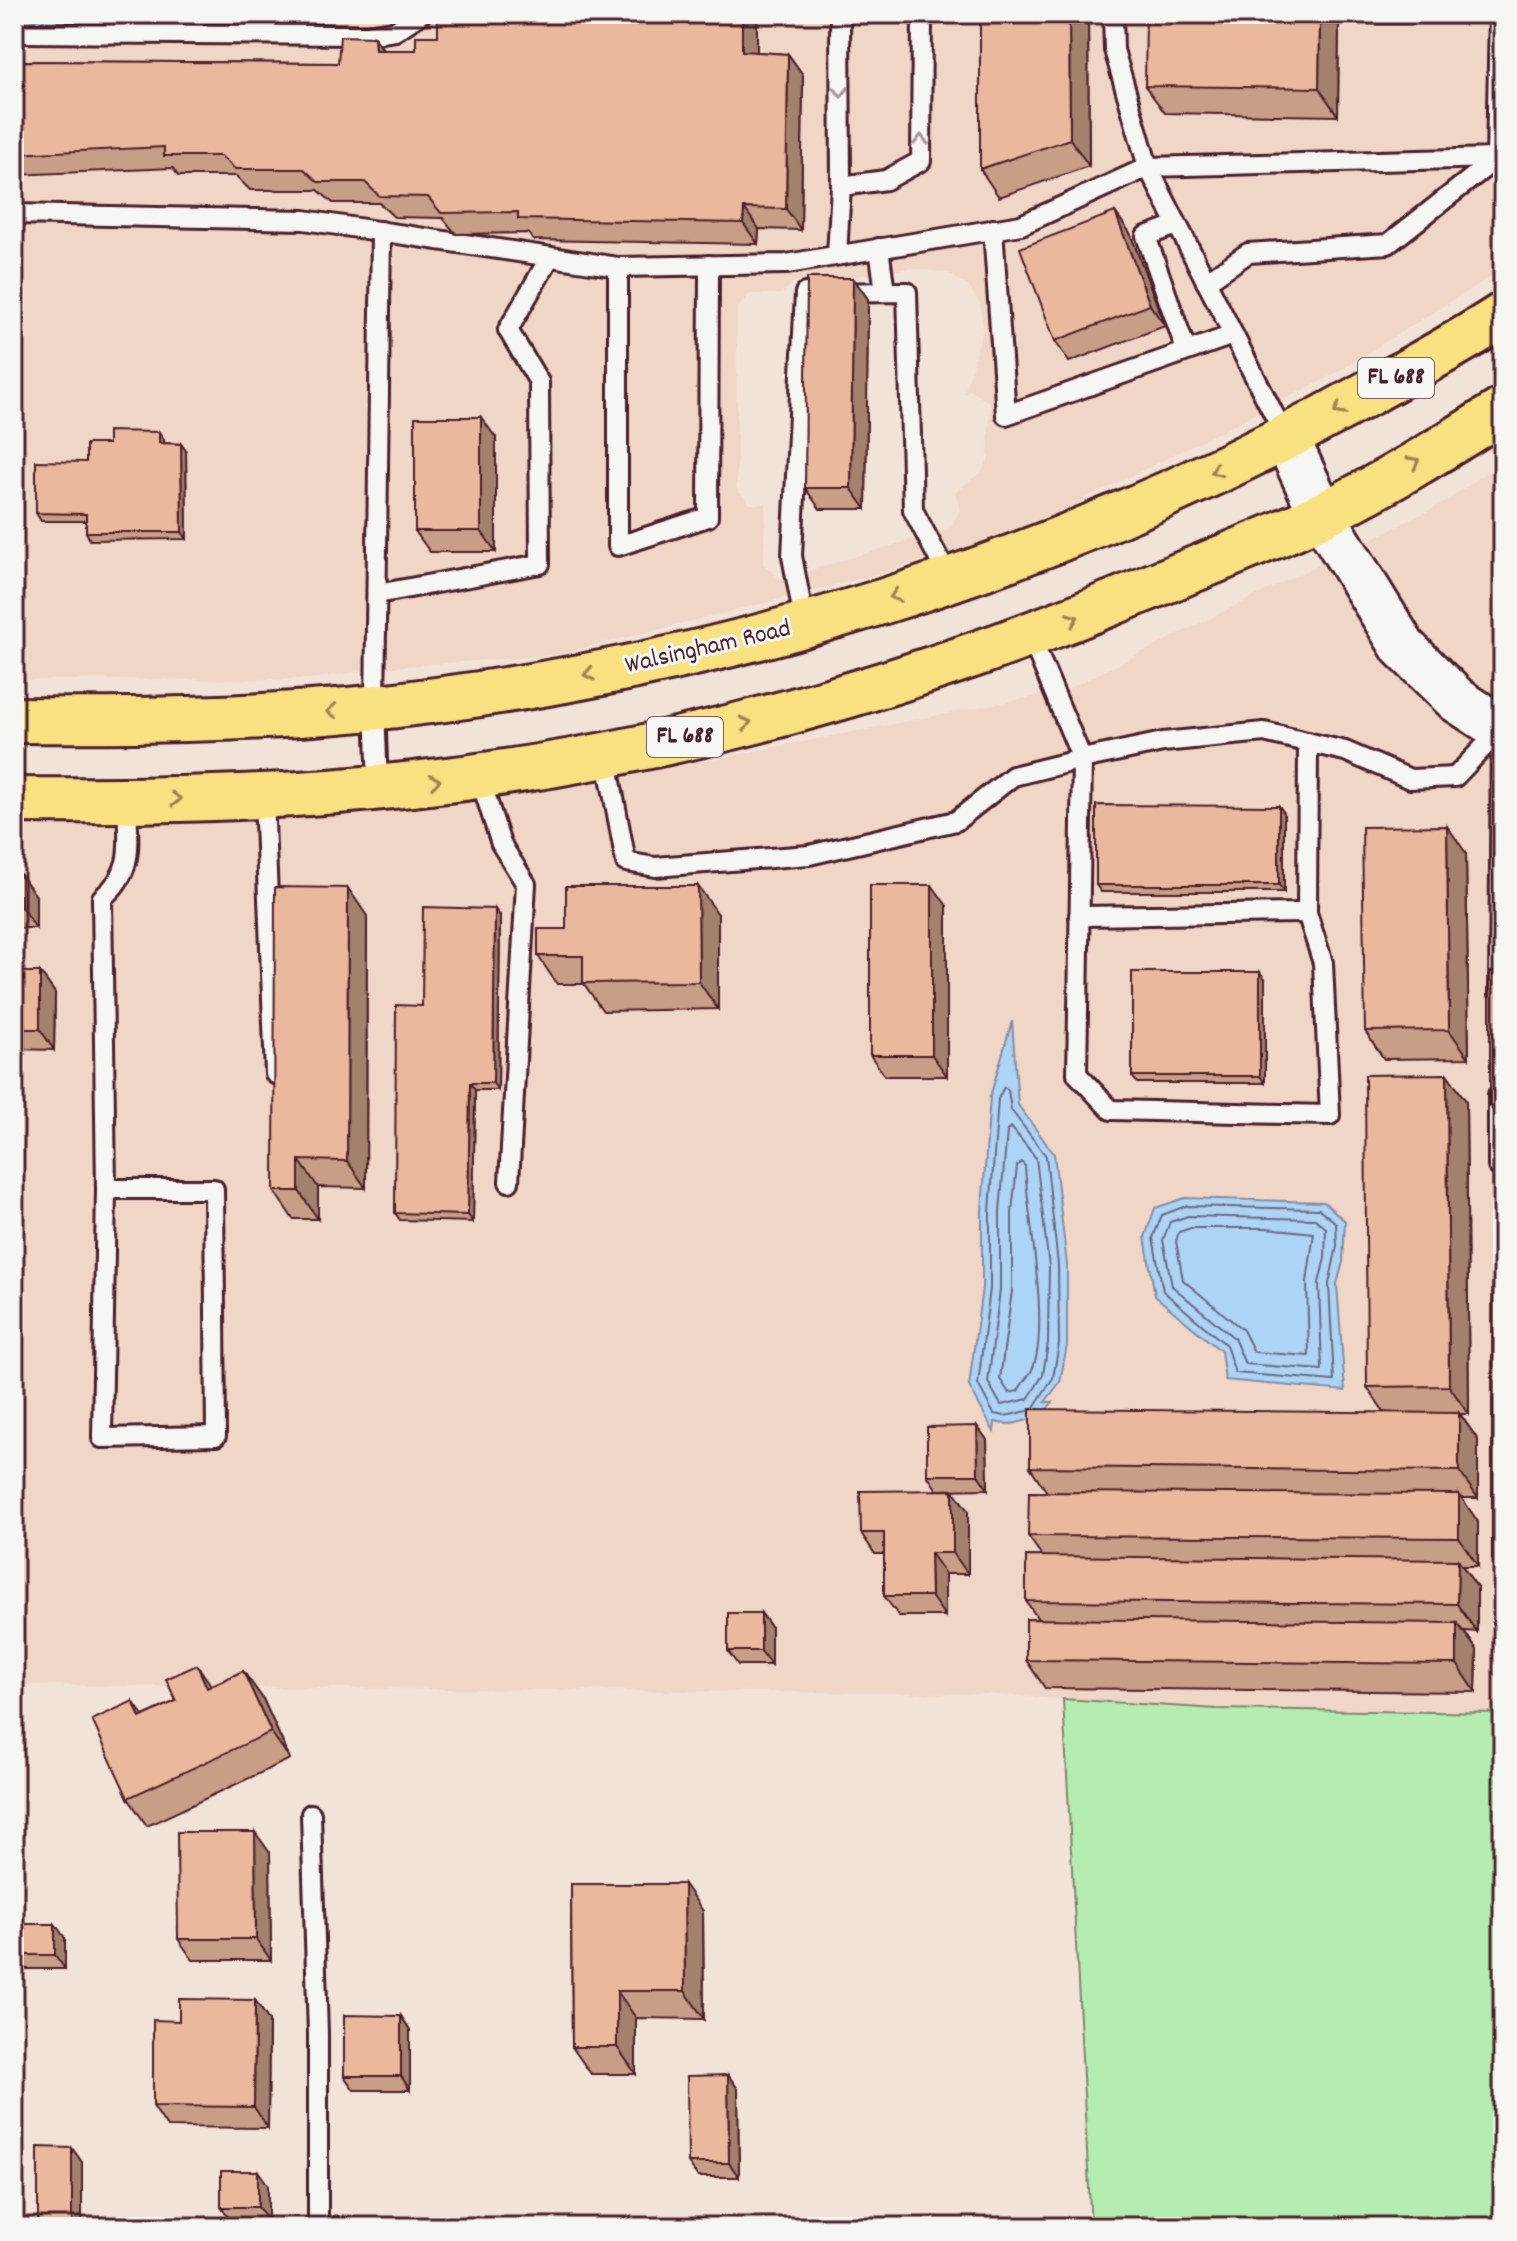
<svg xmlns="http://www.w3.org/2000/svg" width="1517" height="2241" viewBox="0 0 1517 2241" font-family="Dekko,sans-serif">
  <rect width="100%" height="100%" fill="#f2e3d8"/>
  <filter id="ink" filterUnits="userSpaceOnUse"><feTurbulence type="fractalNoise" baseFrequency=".0125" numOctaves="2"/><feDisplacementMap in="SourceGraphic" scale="16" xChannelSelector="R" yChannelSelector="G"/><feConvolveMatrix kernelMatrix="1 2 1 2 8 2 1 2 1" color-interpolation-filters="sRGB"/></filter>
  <g filter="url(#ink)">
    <g fill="#f0d6c6" fill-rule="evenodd">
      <path d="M114 14H1503V269L1329 377 1029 527 875 575 556 655 380 668 312 679 14 680V17L68 25ZM910 268 948 273 969 287 980 304 983 329 964 394 970 390 990 403 988 460 982 471 955 493 960 509 951 528 780 579 763 564 766 504H750L737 489V309L750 294H781L796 281 827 280Z"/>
      <path d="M1503 461V710L1466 686 1415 635 1359 545 1442 504Z"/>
      <path d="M1330 559 1503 750V1713L1217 1709 984 1694 14 1685V823L552 791 1066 690ZM1011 1025 1018 1105 1054 1154 1067 1265 1045 1402H1052L995 1421 994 1430 969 1386 982 1288V1210L990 1097ZM1185 1198H1267L1345 1246 1337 1283V1315L1226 1380 1225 1363Z"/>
    </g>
    <path fill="#b5edb0" stroke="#80866e" stroke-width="2" d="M1063 1699 1217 1709 1503 1713V2227H1091Z"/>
    <g fill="#acd4f6" stroke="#858ca5" stroke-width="2">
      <path d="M14 14H114L68 25 14 17Z"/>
      <path d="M1012 1021 1018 1105 1054 1154 1067 1265V1345L1060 1382 1045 1402H1053C1041 1418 1014 1428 995 1422L994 1432 969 1386 982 1288V1210L990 1097Z"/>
      <path d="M1185 1198 1324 1202 1345 1221 1343 1262 1337 1284 1345 1391 1225 1380 1221 1351 1155 1296 1145 1237 1155 1208Z"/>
    </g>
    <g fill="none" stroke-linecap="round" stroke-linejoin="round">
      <g stroke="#71677c" stroke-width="2">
        <path d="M1011 1127 1036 1158 1049 1267 1048 1343 1043 1375 1028 1399 1001 1405 988 1382 1000 1290V1211L1007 1131Z"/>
        <path d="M1021 1162 1025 1166C1027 1215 1051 1328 1032 1370 1028 1377 1022 1383 1018 1391L1009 1393 1000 1379 1012 1291V1212L1017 1166Z"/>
        <path d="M1186 1206 1319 1209 1336 1223 1337 1246 1329 1284 1334 1381 1235 1373 1226 1345 1163 1291 1153 1238 1162 1215Z"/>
        <path d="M1188 1216 1315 1219 1326 1228 1325 1258 1319 1283 1322 1370 1245 1364 1234 1338 1172 1286 1163 1240 1170 1222Z"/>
        <path d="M1191 1228H1266L1314 1233 1307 1282 1309 1356 1254 1352 1243 1330 1183 1280 1176 1241 1179 1232Z"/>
        <path d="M1028 1411 1005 1416 994 1414 978 1384 990 1289V1211L998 1099 1004 1087 1008 1090 1011 1110 1046 1156 1058 1265 1059 1344 1053 1378 1034 1407"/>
      </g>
      <defs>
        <g id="lane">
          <path d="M1113 14 1114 50 1148 167 1496 158 1499 14"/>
          <path d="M14 33 367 35 395 31 421 14"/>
          <path d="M841 186 886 180 921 161 922 14"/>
          <path d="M14 214 304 220 618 267 787 264 1021 225 1148 167 1286 438"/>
          <path d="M1177 225 1146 236 1186 350"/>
          <path d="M993 229 1006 415 1233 335"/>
          <path d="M879 248 885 292"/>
          <path d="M837 255 841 186 840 14"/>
          <path d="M618 267V546L708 517 709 265"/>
          <path d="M1206 282 1248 253 1388 244 1497 158"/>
          <path d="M377 594 540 564 539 382 508 330 550 257"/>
          <path d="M805 625 792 556 805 293 907 292 913 510 949 578"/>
          <path d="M1030 635 1082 759 1163 742 1264 732 1345 751 1410 779 1455 777 1501 729"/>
          <path d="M606 755 626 862 655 867 809 855 956 821 1013 776 1082 759 1077 1074 1111 1110 1330 1115 1323 963 1307 913 1308 742"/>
          <path d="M479 775 501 844 526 884 509 1182"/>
          <path d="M378 787 375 707 381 231"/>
          <path d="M264 797 275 1074"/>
          <path d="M1079 916 1307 913"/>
          <path d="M1499 994 1501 729"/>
          <path d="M1498 1166V1095"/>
          <path d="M106 1189H214L216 1436 102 1438 106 1189 102 898C137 869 127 841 127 800"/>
          <path d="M311 1814 318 2034V2227"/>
        </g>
        <path id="secondary" d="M1287 439 1322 515 1403 647 1457 700 1503 730"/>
        <g id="primary">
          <path d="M14 720C129 721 245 720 360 709 713 673 1065 564 1374 390 1417 366 1462 342 1503 315"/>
          <path d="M14 800C148 801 280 799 413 784 666 757 912 686 1146 589 1204 565 1263 542 1319 516 1379 488 1446 446 1503 410"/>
        </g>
      </defs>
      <use href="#lane" stroke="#4a1f2b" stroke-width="24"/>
      <use href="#secondary" stroke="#4a1f2b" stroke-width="50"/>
      <use href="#primary" stroke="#4a1f2b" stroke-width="50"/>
      <use href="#lane" stroke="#f6f6f2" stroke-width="18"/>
      <use href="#secondary" stroke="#f6f6f2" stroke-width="44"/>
      <use href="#primary" stroke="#f9e181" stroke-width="44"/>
    </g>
    <g fill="#c99e86" stroke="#4a1f2b" stroke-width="2">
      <path d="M438 14H768L767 15 757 16V52L788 54 803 75 801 230 759 229 758 244 533 240 528 233 456 234 443 218 394 217 379 203H333L318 190H250L236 176H178L173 168 14 175V61L338 63 374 37 384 50H416L438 36Z"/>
      <path d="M1088 14 1089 166 999 197 980 169Z"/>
      <path d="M1339 14 1338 116 1165 113 1145 86Z"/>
      <path d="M1341 14H1464V24H1347Z"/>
      <path d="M1115 212 1130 233 1165 326 1069 362 1055 341Z"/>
      <path d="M853 278 868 299 866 509H820L805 488Z"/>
      <path d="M496 438V552H430L415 531Z"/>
      <path d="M164 439V443L181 444 186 451 187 539 90 540 86 532V521H41L36 513 86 462 108 444Z"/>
      <path d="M1279 806 1284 813V892H1101L1096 885Z"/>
      <path d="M1466 853 1469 1058 1384 1059 1365 1031Z"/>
      <path d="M14 875H21L36 896V928H14Z"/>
      <path d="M947 906V1076H885L870 1055Z"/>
      <path d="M718 914V1009L603 1011 584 984H557L538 956 566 929Z"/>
      <path d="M367 916 366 1188 318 1187V1219H293L274 1191Z"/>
      <path d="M500 916 498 1090H475L473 1222 400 1220 395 1213 422 1006Z"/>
      <path d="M14 972H40L55 993 54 1050 14 1049Z"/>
      <path d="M1503 972V1125L1490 1106Z"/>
      <path d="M1265 979V1083H1137L1132 1076Z"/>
      <path d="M1447 1074 1466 1101 1469 1414H1460L1478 1440V1498H1461L1478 1522V1566H1462L1477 1587V1632L1464 1631 1477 1650 1476 1692 1045 1688 1026 1660 1038 1619 1026 1601 1042 1556 1028 1536 1047 1492 1030 1467 1384 1412 1367 1387Z"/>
      <path d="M1503 1143V1574L1492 1559Z"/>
      <path d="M977 1426 987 1440 988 1489 937 1490 927 1475Z"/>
      <path d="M953 1490 968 1511V1574H945V1616H899L884 1596V1554H875L861 1533Z"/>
      <path d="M761 1613 771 1627V1665H738L728 1651Z"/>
      <path d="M243 1671 263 1699 290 1759 147 1826 128 1798 133 1701 143 1716Z"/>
      <path d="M270 1853 271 1960H193L178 1939Z"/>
      <path d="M571 1884 703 1911 704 2019 636 2018V2074H591L572 2047Z"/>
      <path d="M14 1924 65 1938V1969H14Z"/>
      <path d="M255 2000 269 2021 268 2128 167 2127 153 2106 179 2021Z"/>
      <path d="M401 2016 410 2030V2090H354L344 2076Z"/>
      <path d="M728 2075 738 2089 739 2177H698L688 2163Z"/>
      <path d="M268 2185V2221H231L221 2207Z"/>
    </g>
    <g fill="#a4816d" stroke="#4a1f2b" stroke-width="2">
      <path d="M742 14H755L757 16V72L742 51Z"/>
      <path d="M1069 14H1088L1089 166 1070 139Z"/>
      <path d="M1320 14H1339L1338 116 1319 88Z"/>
      <path d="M1457 14H1464V24Z"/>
      <path d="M374 37 389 58 375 50Z"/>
      <path d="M788 54 803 75 801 230 786 209Z"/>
      <path d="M744 208 759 229 758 244 743 223Z"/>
      <path d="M1115 212 1130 233 1165 326 1150 305Z"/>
      <path d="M853 278 868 299 866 509 851 488Z"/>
      <path d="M481 417 496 438V552L481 531Z"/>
      <path d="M159 432 164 439V450L159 443Z"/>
      <path d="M181 444 186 451 187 539 182 532Z"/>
      <path d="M1279 806 1284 813V892L1279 885Z"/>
      <path d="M1447 826 1466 853 1469 1058 1449 1030Z"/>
      <path d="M21 875 36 896V928L21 907Z"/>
      <path d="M932 885 947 906V1076L932 1055Z"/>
      <path d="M698 886 718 914V1009L699 982Z"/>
      <path d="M348 888 367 916 366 1188 347 1161Z"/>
      <path d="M495 909 500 916 498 1090 493 1083Z"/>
      <path d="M40 972 55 993 54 1050 40 1029Z"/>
      <path d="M1260 972 1265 979V1083L1260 1076Z"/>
      <path d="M1447 1074 1466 1101 1469 1414 1449 1386Z"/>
      <path d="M470 1083 475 1090 473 1222 468 1215Z"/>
      <path d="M299 1160 318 1187V1219L299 1191Z"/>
      <path d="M1459 1413 1478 1440V1498L1459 1471Z"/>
      <path d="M977 1426 987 1440 988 1489 978 1475Z"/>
      <path d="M953 1490 968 1511V1574L953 1553Z"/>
      <path d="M1459 1494 1478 1522V1566L1459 1538Z"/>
      <path d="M930 1553 945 1574V1616L931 1596Z"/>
      <path d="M1458 1560 1477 1587V1632L1457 1604Z"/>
      <path d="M761 1613 771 1627V1665L761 1651Z"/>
      <path d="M1457 1623 1477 1650 1476 1692 1457 1664Z"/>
      <path d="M197 1665 216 1692 207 1688Z"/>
      <path d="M243 1671 263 1699 290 1759 271 1732Z"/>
      <path d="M255 1832 270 1853 271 1960 256 1939Z"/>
      <path d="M684 1884 703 1911 704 2019 685 1991Z"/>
      <path d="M55 1924 65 1938V1969L55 1955Z"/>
      <path d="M617 1991 636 2018V2074L617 2047Z"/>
      <path d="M255 2000 269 2021 268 2128 254 2107Z"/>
      <path d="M401 2016 410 2030V2090L401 2076Z"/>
      <path d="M728 2075 738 2089 739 2177 729 2163Z"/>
      <path d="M72 2148 82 2162V2227H72Z"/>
      <path d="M258 2171 268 2185V2221L258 2207Z"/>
    </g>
    <g fill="#eab89c" stroke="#4a1f2b" stroke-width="2">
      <path d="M438 14H742V51L788 54 786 209 744 208 743 223 518 219V212L441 213 428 197 379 196 365 182H318L304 169H235L221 156H164V147L14 154V61L338 63 340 36 374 37 375 50H416V36H438Z"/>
      <path d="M980 14H1069L1070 139 980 169Z"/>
      <path d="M1146 14H1320L1319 88 1145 86Z"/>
      <path d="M1115 212 1150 305 1055 341 1020 248Z"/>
      <path d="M807 278H853L851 488H805Z"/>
      <rect x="415" y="417" width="66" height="114"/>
      <path d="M108 431 159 432V443L181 444 182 532H86V514L36 513V461L86 462V444H108Z"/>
      <path d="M1096 805 1279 806V885H1096Z"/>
      <path d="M1447 826 1449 1030 1365 1031 1362 827Z"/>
      <rect x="14" y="875" width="7" height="32"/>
      <rect x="870" y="885" width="62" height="170"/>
      <path d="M566 886H698L699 982 583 983V956H538V929H566Z"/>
      <path d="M275 887 348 888 347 1161 299 1160V1191H274Z"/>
      <path d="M423 907 495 909 493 1083H470L468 1215 395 1213 396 1005 422 1006Z"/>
      <rect x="14" y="972" width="26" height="57"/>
      <rect x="1132" y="972" width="128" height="104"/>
      <rect x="1490" y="972" width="13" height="134"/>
      <path d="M1447 1074 1449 1386 1367 1387 1365 1075Z"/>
      <path d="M1493 1143H1503V1559H1492Z"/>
      <path d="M1030 1409 1459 1413V1471L1030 1467Z"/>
      <path d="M977 1426 978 1475H927V1427Z"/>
      <path d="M953 1490V1553H930L931 1596H884V1533H861L860 1491Z"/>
      <path d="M1029 1492 1459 1494V1538L1028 1536Z"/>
      <path d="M1026 1556 1458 1560 1457 1604 1026 1601Z"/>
      <rect x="728" y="1613" width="33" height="38"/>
      <path d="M1026 1619 1457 1623V1664L1026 1660Z"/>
      <path d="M197 1665 207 1688 243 1671 271 1732 128 1798 92 1720 133 1701 140 1718 176 1701 166 1679Z"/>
      <path d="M177 1832H255L256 1939H178Z"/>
      <path d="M571 1884H684L685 1991H617V2047H572Z"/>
      <rect x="14" y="1924" width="41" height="31"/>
      <path d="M179 1999 255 2000 254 2107 153 2106V2020L179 2021Z"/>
      <path d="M344 2015 401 2016V2076H344Z"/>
      <path d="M728 2075 729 2163H688L687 2076Z"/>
      <path d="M38 2147 72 2148V2227H38Z"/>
      <rect x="221" y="2171" width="37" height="36"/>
    </g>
    <defs><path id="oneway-chevron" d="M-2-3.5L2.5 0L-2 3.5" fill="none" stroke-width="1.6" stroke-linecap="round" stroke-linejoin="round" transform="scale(2)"/></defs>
    <g stroke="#a99598">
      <use href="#oneway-chevron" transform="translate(841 92) rotate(90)"/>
      <use href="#oneway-chevron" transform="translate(921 140) rotate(-90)"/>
    </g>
    <g stroke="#a28056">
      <use href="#oneway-chevron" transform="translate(1339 410) rotate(151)"/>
      <use href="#oneway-chevron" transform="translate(1414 462) rotate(-30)"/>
      <use href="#oneway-chevron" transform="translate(1216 471) rotate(156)"/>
      <use href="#oneway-chevron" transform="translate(895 596) rotate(162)"/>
      <use href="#oneway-chevron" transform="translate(1073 619) rotate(-22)"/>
      <use href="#oneway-chevron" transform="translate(589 674) rotate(169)"/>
      <use href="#oneway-chevron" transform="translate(332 711) rotate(176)"/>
      <use href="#oneway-chevron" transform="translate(746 723) rotate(-14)"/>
      <use href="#oneway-chevron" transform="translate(435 781) rotate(-8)"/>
      <use href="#oneway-chevron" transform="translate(176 799) rotate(-1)"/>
    </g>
  </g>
  <g text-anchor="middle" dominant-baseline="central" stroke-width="6" stroke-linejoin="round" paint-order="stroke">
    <g fill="#f6f6f2" stroke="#7e6067" stroke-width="2">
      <rect x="1358" y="358" width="76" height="40" rx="6"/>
      <rect x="647" y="717" width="76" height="40" rx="6"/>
    </g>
    <g font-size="24" font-weight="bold" fill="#4a1f2b">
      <text x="1396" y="378">FL 688</text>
      <text x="685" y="737">FL 688</text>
    </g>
    <g font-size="26" fill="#4a1f2b" stroke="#f6f6f2">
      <text transform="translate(708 648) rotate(-13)">Walsingham Road</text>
    </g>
  </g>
  <rect width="1517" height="2241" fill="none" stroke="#f6f6f2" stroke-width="48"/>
  <rect x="24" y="24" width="1469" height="2193" fill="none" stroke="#4a1f2b" stroke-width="3" filter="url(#ink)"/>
</svg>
